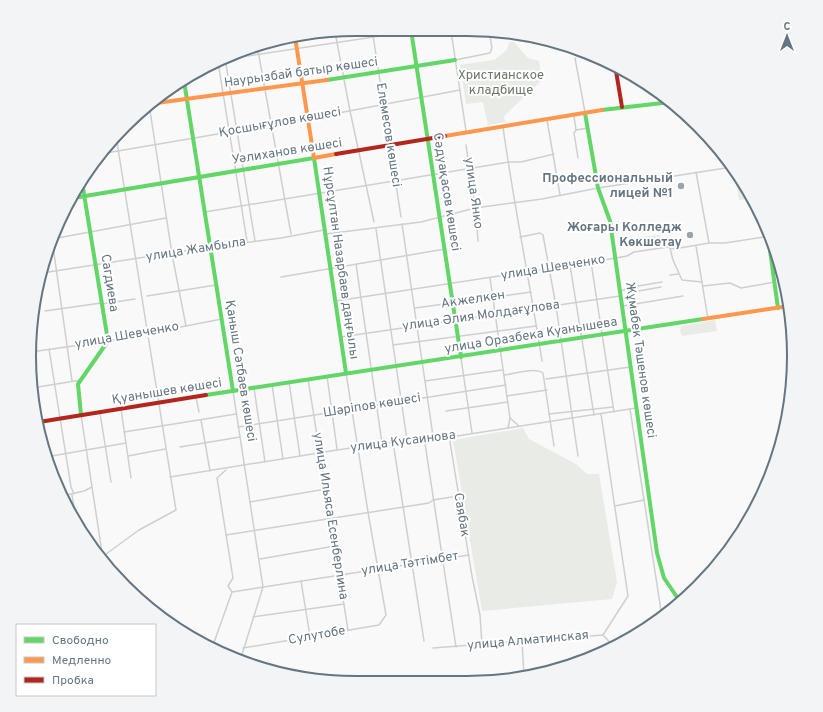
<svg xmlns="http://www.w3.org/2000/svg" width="823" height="712" viewBox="0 0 823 712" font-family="Overpass,sans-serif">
  <rect width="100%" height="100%" fill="#f9f9f9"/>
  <g fill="#e8ebe6">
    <path d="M509 42H514L528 58 539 61 542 80 504 116 505 122 488 125 483 102 466 104 460 65 494 60 507 50Z"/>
    <path d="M734 171 753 198 739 200Z"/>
    <path d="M660 235 661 243 647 244 646 236Z"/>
    <path d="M715 320 717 331 682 336 680 331 681 326Z"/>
    <path d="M523 428 529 439 576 464 587 474H599L617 582 612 599 482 611 453 440Z"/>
  </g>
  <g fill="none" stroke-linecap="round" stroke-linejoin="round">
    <g stroke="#cecfd0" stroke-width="1.5">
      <path d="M372 29 401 217"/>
      <path d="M451 31 466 131"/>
      <path d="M335 32 350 111 374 222"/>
      <path d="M257 45 291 234"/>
      <path d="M251 48 373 29"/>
      <path d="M225 58 255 241"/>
      <path d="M575 58 585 112"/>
      <path d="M455 60 490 53 492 48 489 31"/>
      <path d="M215 61 420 30"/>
      <path d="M218 62 247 241"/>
      <path d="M149 104 172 254 186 326"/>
      <path d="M574 116 576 130"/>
      <path d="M547 120 560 195"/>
      <path d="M503 127C514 206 530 283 542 361"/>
      <path d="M466 145 476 214 478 241"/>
      <path d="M100 154 312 118 460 90"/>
      <path d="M578 158 574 133 576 130 588 128"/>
      <path d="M696 172 709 243"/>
      <path d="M205 212 509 162H521L554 154"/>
      <path d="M402 224 433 436"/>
      <path d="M376 229 407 440"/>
      <path d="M326 234 421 222 475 208 542 199 598 188 732 167"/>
      <path d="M520 237 540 233 543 235 556 306 578 456"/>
      <path d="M52 239 72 381"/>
      <path d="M52 239 166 218"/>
      <path d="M696 246 708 319"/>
      <path d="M670 248 673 260 682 280 702 282"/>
      <path d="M591 262 614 412"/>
      <path d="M356 264 382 443"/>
      <path d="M570 265 594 415"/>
      <path d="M42 273 210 247 228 248 236 244 281 238 324 230"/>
      <path d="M670 275 678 274"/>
      <path d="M281 277 445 249"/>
      <path d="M490 278 510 418 508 428"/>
      <path d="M703 286 730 283 741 288 775 282"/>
      <path d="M621 291 632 287 662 282"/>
      <path d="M627 291 633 292 661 287"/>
      <path d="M147 296 216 285"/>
      <path d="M336 301 616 258 627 256 634 252 668 247 674 249 709 243H725L770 236"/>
      <path d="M102 304 135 299"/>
      <path d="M623 306 683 296"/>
      <path d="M415 308 531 292"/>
      <path d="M45 311 101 303"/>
      <path d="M341 337 620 296"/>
      <path d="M393 345 536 326"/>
      <path d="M49 349 71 487 74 494"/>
      <path d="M31 352 108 341 222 319"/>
      <path d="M30 358 41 435"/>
      <path d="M461 358 472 433"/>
      <path d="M504 375C514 374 534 367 543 373L554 446"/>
      <path d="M327 376 337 449"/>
      <path d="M308 379 348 630"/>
      <path d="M546 379 630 367"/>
      <path d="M425 381 502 370"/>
      <path d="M289 382 300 456"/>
      <path d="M272 385 283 459"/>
      <path d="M32 388 81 380"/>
      <path d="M254 388 265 462"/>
      <path d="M233 391 263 587 240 661"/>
      <path d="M507 396 547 390"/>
      <path d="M196 397 199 412"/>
      <path d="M121 409 131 478"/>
      <path d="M630 409 662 617"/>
      <path d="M446 411 508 402"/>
      <path d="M100 413 111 482"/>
      <path d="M549 414 613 407"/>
      <path d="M81 415 103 559"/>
      <path d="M510 418 519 426"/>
      <path d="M201 420 210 471"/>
      <path d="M238 427 506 385"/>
      <path d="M124 432 236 414"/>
      <path d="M455 436 451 438 450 442 472 576 480 615 482 645"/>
      <path d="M424 437 456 647"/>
      <path d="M414 440 425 443 430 436"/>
      <path d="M393 442 424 641"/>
      <path d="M180 447 240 437"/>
      <path d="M128 456 165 449"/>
      <path d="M46 457 126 443"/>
      <path d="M170 477 337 450 450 434 457 436 636 408"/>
      <path d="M72 495 77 524"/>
      <path d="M62 496 84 491 92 487"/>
      <path d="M250 502 326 489"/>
      <path d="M615 506 644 500"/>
      <path d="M226 535 429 503 433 500 458 496"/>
      <path d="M102 557 139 530 176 510 116 136"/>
      <path d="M260 559 335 546"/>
      <path d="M301 581 310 636"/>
      <path d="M232 592 469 555"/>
      <path d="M253 617 344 604"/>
      <path d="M603 635 614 647"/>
      <path d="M522 642 524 675"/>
      <path d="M212 648 232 592 228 586 233 578 217 478 226 470"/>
      <path d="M243 648 379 625 386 615 368 512 346 373"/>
      <path d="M433 648 603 635 628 596 601 414"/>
      <path d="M475 678 526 675"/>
    </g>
    <g stroke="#63d668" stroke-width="4">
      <path d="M411 30 461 357"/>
      <path d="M327 80 455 60"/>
      <path d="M184 81 233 391"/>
      <path d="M602 110 671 102"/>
      <path d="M585 113 598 188 610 221 657 553 664 578 681 603"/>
      <path d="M314 158 346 373"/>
      <path d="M73 198 314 158"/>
      <path d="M767 229 778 308"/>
      <path d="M206 395 703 319"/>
      <path d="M81 415 78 384 108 341 82 182"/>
    </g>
    <g stroke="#ff974d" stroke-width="4">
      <path d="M295 37 314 158 336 154"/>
      <path d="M149 104 327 80"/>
      <path d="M445 136 602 110"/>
      <path d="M703 319 789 306"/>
    </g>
    <g stroke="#b3261e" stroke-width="4">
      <path d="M615 65 622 107"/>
      <path d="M336 154 445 136"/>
      <path d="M39 422 206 395"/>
    </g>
  </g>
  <g fill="#99a4ac" stroke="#fff" stroke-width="1.5">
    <circle cx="681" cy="186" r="4"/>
    <circle cx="690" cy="235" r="4"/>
  </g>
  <g text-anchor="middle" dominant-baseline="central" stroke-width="4" stroke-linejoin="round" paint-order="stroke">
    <g font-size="13" fill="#657683" stroke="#fff">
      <text transform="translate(301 73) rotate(-8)">Наурызбай батыр көшесі</text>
      <text transform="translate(280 123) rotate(-10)">Қосшығұлов көшесі</text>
      <text transform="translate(388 135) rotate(81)">Елемесов көшесі</text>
      <text transform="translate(287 152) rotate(-9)">Уәлиханов көшесі</text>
      <text transform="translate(446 192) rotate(81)">Сәдуақасов көшесі</text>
      <text transform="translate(473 193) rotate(82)">улица Янко</text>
      <text transform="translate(196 250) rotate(-9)">улица Жамбыла</text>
      <text transform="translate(340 263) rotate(82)">Нұрсұлтан Назарбаев даңғылы</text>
      <text transform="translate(553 268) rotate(-9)">улица Шевченко</text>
      <text transform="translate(109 283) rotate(81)">Сагдиева</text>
      <text transform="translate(473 300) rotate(-8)">Акжелкен</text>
      <text transform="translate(481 316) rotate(-8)">улица Әлия Молдағұлова</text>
      <text transform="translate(127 336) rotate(-10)">улица Шевченко</text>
      <text transform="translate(531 336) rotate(-9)">улица Оразбека Куанышева</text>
      <text transform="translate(640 360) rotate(82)">Жұмабек Тәшенов көшесі</text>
      <text transform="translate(240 371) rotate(81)">Қаныш Сәтбаев көшесі</text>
      <text transform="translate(167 392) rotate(-9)">Қуанышев көшесі</text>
      <text transform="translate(372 406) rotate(-9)">Шәріпов көшесі</text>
      <text transform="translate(403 442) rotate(-7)">улица Кусаинова</text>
      <text transform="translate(461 515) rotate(80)">Саябак</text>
      <text transform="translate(330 516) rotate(81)">улица Ильяса Есенберлина</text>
      <text transform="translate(410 564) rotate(-9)">улица Тәттімбет</text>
      <text transform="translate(317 636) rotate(-10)">Сулутобе</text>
      <text transform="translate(528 641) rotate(-5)">улица Алматинская</text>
    </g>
    <g font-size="13" fill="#687a64" stroke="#fff">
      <text x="501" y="76">Христианское<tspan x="501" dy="15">кладбище</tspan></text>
    </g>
    <g font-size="13" font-weight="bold" fill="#657683" stroke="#fff" text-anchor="end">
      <text x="673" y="179">Профессиональный<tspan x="673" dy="15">лицей №1</tspan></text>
      <text x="682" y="228">Жоғары Колледж<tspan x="682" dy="15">Көкшетау</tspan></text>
    </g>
  </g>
  <path d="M0 0H823V712H0ZM356 36H467A320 320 0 0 1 787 356V356A320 320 0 0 1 467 676H356A320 320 0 0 1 36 356V356A320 320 0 0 1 356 36Z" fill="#f3f4f5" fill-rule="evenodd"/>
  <path fill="none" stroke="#657683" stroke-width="2" d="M356 36H467A320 320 0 0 1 787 356V356A320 320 0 0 1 467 676H356A320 320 0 0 1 36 356V356A320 320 0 0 1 356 36Z"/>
  <rect x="16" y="624" width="140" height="72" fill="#ffffff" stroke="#c1c8cd"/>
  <rect x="24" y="637" width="20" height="6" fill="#63d668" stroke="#c1c8cd"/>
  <text x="52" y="644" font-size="12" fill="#657683">Свободно</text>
  <rect x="24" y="657" width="20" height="6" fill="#ff974d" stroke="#c1c8cd"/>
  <text x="52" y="664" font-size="12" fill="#657683">Медленно</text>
  <rect x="24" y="677" width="20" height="6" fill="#b3261e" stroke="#c1c8cd"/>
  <text x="52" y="684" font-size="12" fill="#657683">Пробка</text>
  <g transform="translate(787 36)" stroke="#ffffff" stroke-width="3" paint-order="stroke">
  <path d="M0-3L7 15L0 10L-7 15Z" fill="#657683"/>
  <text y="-6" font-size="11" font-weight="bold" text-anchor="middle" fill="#657683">С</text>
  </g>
</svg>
